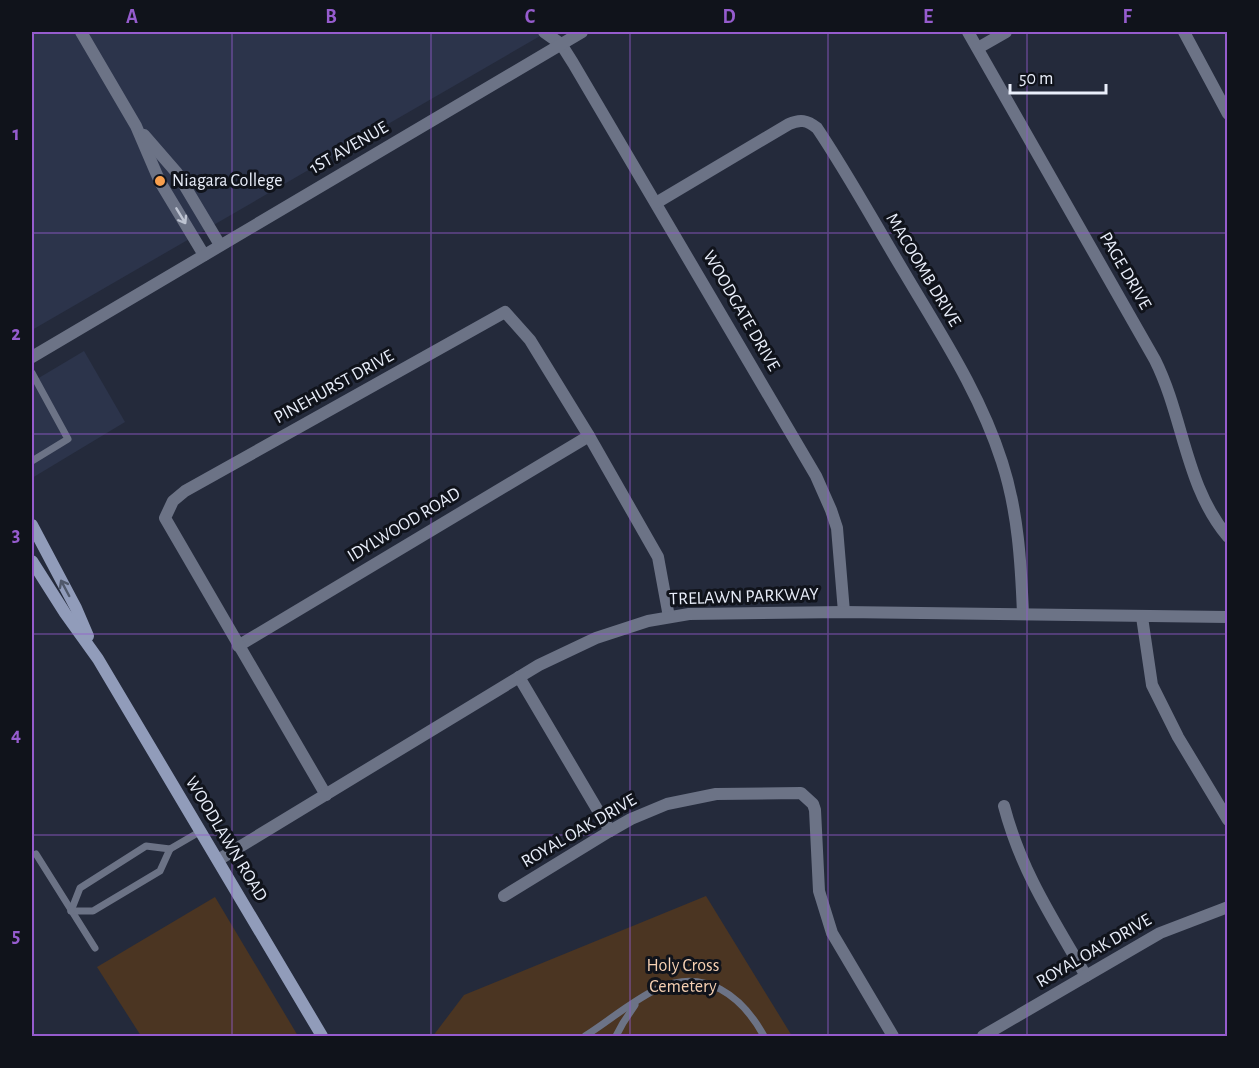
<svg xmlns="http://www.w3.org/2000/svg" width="1259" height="1068" viewBox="0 0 1259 1068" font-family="'Alegreya Sans',sans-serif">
  <rect width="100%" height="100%" fill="#242a3b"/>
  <g fill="#2c344b">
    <path d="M32 32H547L32 330Z"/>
    <path d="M84 351 125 422 32 478V382Z"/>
  </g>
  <g fill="#4b3522">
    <path d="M706 896 792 1036H433L464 995Z"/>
    <path d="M215 897 298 1036H141L97 967Z"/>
  </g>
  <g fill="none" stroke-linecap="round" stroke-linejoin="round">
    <g stroke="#6c7386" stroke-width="7">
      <path d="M32 373 68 439 32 461"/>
      <path d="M36 854 95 948"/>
      <path d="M71 911H93L160 871 170 849 201 831"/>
      <path d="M71 911 80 888 146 846 170 849"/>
      <path d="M585 1036C609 1021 633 1000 659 988 706 968 742 996 764 1036"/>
      <path d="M616 1036 623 1023 635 1005"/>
    </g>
    <g stroke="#6c7386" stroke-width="12">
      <path d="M81 32 136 126 160 182 204 255"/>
      <path d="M544 32 561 44 573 63 816 476 831 510 837 528 844 612"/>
      <path d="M968 32 1155 360C1184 418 1185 486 1228 537"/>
      <path d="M1184 32 1228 114"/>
      <path d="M978 48 1006 32"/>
      <path d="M144 135 177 173 220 245"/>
      <path d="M656 203 789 124C800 119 807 120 817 128 848 174 875 224 904 272 940 333 980 393 1002 462 1018 511 1021 563 1023 614"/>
      <path d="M1142 617 1152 685 1178 737 1228 820"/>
      <path d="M238 646 589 436"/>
      <path d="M519 677 610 831"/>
      <path d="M326 795 165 518 173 501 185 491 505 312 530 340 589 436 658 557 669 617"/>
      <path d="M1004 806C1021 871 1053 919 1086 976"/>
      <path d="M218 860 539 665 596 638 648 621 689 614 844 612 1228 617"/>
      <path d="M504 896 610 831 631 819 667 804 716 794 801 793 813 804 815 810 819 891 832 933 893 1036"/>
      <path d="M983 1036 1160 933 1228 907"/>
    </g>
    <path stroke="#6c7386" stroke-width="12" d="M32 357 582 32"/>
    <g stroke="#919cba" stroke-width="12">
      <path d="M32 525 76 608 88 636"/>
      <path d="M32 561 65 613 98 659 322 1036"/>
    </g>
  </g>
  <defs><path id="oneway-shaft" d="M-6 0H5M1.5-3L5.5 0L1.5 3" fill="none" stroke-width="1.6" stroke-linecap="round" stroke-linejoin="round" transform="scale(1.5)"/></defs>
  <use stroke="#bdc3d1" href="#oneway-shaft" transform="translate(181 216) rotate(59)"/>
  <use stroke="#50586a" href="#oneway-shaft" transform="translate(65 588) rotate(-118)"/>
  <path fill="none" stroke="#965cce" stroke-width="1.5" stroke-opacity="0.55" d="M232 32V1036M431 32V1036M630 32V1036M828 32V1036M1027 32V1036M32 233H1228M32 434H1228M32 634H1228M32 835H1228"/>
  <circle fill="#f99f4d" stroke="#10131b" stroke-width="2" cx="160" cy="181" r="6"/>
  <g text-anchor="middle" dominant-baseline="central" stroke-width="6" stroke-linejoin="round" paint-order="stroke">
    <g font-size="18" fill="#e9eefa" stroke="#10131b">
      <text transform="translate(349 148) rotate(-30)">1ST AVENUE</text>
      <text transform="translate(923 270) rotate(59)">MACOOMB DRIVE</text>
      <text transform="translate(1125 271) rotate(60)">PAGE DRIVE</text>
      <text transform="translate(741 311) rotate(60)">WOODGATE DRIVE</text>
      <text transform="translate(334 387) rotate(-29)">PINEHURST DRIVE</text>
      <text transform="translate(404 525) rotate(-31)">IDYLWOOD ROAD</text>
      <text transform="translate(744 597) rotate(-2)">TRELAWN PARKWAY</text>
      <text transform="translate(579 831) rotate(-30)">ROYAL OAK DRIVE</text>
      <text transform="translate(226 839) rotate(59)">WOODLAWN ROAD</text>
      <text transform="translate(1094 951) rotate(-30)">ROYAL OAK DRIVE</text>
    </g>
    <g font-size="18" fill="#e9eefa" stroke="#10131b" text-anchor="start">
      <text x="172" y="181">Niagara College</text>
    </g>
    <g font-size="18" fill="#f6d0b2" stroke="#10131b">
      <text x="683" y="966">Holy Cross<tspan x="683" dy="21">Cemetery</tspan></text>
    </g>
  </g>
  <rect width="1259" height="1068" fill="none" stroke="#10131b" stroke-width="66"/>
  <path d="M1010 84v9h96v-9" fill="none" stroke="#e9eefa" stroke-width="3"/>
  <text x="1019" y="84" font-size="18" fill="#e9eefa" stroke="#10131b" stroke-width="4.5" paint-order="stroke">50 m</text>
  <rect x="33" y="33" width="1193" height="1002" fill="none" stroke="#965cce" stroke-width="2"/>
  <g font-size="20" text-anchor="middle" font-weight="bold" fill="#965cce">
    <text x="132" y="23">A</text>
    <text x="331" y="23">B</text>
    <text x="530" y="23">C</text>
    <text x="729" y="23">D</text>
    <text x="928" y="23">E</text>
    <text x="1127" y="23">F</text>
    <text x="16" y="140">1</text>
    <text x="16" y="340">2</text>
    <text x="16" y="541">3</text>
    <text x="16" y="741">4</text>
    <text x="16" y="942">5</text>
  </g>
</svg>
